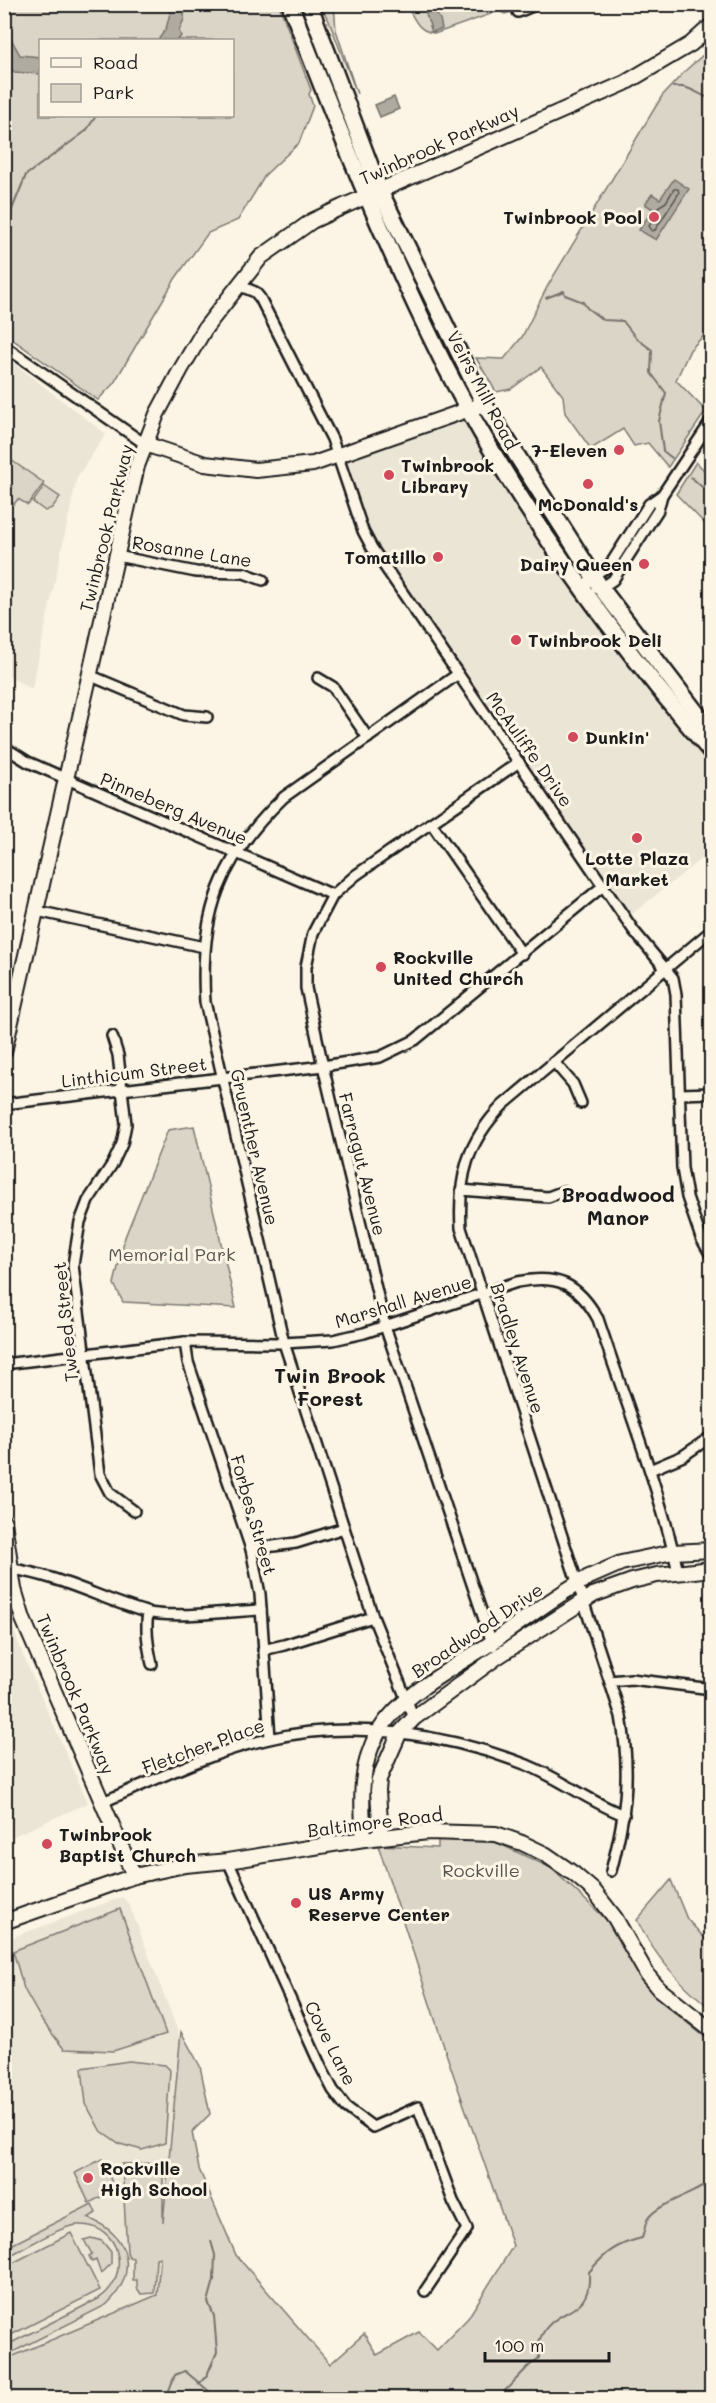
<svg xmlns="http://www.w3.org/2000/svg" width="716" height="2403" viewBox="0 0 716 2403" font-family="Mali,sans-serif">
  <rect width="100%" height="100%" fill="#fcf5e5"/>
  <filter id="ink" filterUnits="userSpaceOnUse"><feTurbulence type="fractalNoise" baseFrequency=".0167" numOctaves="2"/><feDisplacementMap in="SourceGraphic" scale="12" xChannelSelector="R" yChannelSelector="G"/><feConvolveMatrix kernelMatrix="1 2 1 2 8 2 1 2 1" color-interpolation-filters="sRGB"/></filter>
  <g filter="url(#ink)">
    <g fill="#ebe5d6">
      <path d="M4 356 106 434 77 477 32 689 5 674Z"/>
      <path d="M469 409 501 465 711 753V851L626 919 372 548 339 456Z"/>
      <path d="M4 1605 22 1653 88 1803 5 1840Z"/>
      <path d="M122 1897 129 1904 187 2055 161 2306 5 2365V1940Z"/>
    </g>
    <g fill="#dbd5c8" stroke="#7c7872" stroke-width="1.5" fill-rule="evenodd">
      <path d="M4 5H279L311 90 309 94 313 106 299 143 266 174 238 220 208 233 175 279 114 383 98 400 5 334ZM40 40H232V116H40Z"/>
      <path d="M320 5H334L336 30 357 94 329 21Z"/>
      <path d="M406 5H531L505 14 499 11 437 33C417 33 415 18 406 5Z"/>
      <path d="M711 48V322L708 331 690 350 676 380 706 411 668 467 648 443 634 446 623 429 591 449 565 413 563 396 541 367 511 389 496 392 476 358 504 359 522 337 547 287 662 96 686 70Z"/>
      <path d="M8 458 44 483 28 505 18 499 14 504 5 497V464Z"/>
      <path d="M696 462 711 477V530L676 494Z"/>
      <path d="M44 486 60 497 52 508 45 511 33 502Z"/>
      <path d="M194 1126 236 1308 123 1302 114 1284 125 1237 168 1130Z"/>
      <path d="M438 1837 487 1838 551 1868 609 1922 659 2000 711 2042V2398H5L4 2360 157 2295 160 2257 156 2258 154 2293 141 2294 137 2288V2280H133V2258L129 2257 127 2252 122 2164 163 2163V2222L181 2032 200 2066 210 2114 192 2132 199 2169 236 2255 330 2364 364 2334 377 2355 419 2332 437 2350 468 2318 513 2246 448 2059 378 1845 438 1848Z"/>
      <path d="M671 1880 687 1919 711 1945V2009C678 1981 656 1959 637 1920Z"/>
      <path d="M120 1909 166 2034 113 2051 64 2049 41 2019 24 1989 13 1951Z"/>
      <path d="M129 2061 165 2065 170 2070 165 2143 142 2150 120 2144 100 2130 86 2104 82 2068Z"/>
      <path d="M102 2159 115 2190 89 2203 75 2173Z"/>
      <path d="M92 2204 96 2213 88 2218C130 2234 140 2274 106 2305L5 2356V2346L98 2299C133 2277 121 2222 77 2225 60 2226 22 2250 5 2258V2248Z"/>
      <path d="M71 2233 100 2290 5 2338V2267Z"/>
      <path d="M91 2238 102 2241 111 2252V2264L101 2274 96 2260 92 2262 89 2256 92 2254 84 2240Z"/>
    </g>
    <g fill="#b0aba1" stroke="#75726c" stroke-width="1.5">
      <path d="M172 5H185L184 19 179 31 181 36 178 40H158L166 29Z"/>
      <path d="M423 5H430L440 19 442 29 432 32Z"/>
      <path d="M4 26 20 55 40 57V74L14 72 5 63Z"/>
      <path d="M394 97 399 109 380 117 375 105Z"/>
      <path d="M674 179 689 189 656 240 639 230 653 209 645 204 652 194 660 199Z"/>
    </g>
    <g fill="none" stroke-linecap="round" stroke-linejoin="round">
      <path stroke="#575551" stroke-width="1.5" d="M674 189H678L679 193 655 230 652 231 649 226 658 213V207L666 202Z"/>
      <g stroke="#75726c" stroke-width="2">
        <path d="M673 87C690 85 696 94 712 99"/>
        <path d="M4 229 26 175 86 131 96 116"/>
        <path d="M546 298 564 291 565 295 583 302 587 308 603 320 623 321 636 338 652 350 651 373 666 393 659 421 663 451 672 458"/>
        <path d="M691 477 712 496"/>
        <path d="M199 2384 207 2375 217 2352 214 2316 208 2302 214 2280 215 2255 211 2241"/>
        <path d="M74 2398 79 2391 100 2398"/>
        <path d="M166 2398 175 2375 185 2371 217 2398"/>
        <path d="M498 2398 529 2366 539 2358C539 2353 538 2344 540 2339 554 2304 592 2320 589 2272 605 2253 616 2244 642 2238 644 2233 645 2225 647 2220 656 2203 701 2193 712 2179"/>
      </g>
      <defs>
        <g id="street">
          <path d="M518 12 537 4"/>
          <path d="M238 285 255 292 260 298 332 439 363 531 372 548 634 931 673 978 676 994 682 1168 687 1197 701 1238 712 1257"/>
          <path d="M4 346 145 444"/>
          <path d="M117 556 196 572 244 573 263 580"/>
          <path d="M583 588 594 575 610 565 649 504 662 495"/>
          <path d="M596 588H601L613 580 658 510 662 495 712 420"/>
          <path d="M89 675 184 715 207 717"/>
          <path d="M318 678 333 687 368 738"/>
          <path d="M4 747 28 762 333 895"/>
          <path d="M431 823 522 954"/>
          <path d="M37 911 204 947"/>
          <path d="M112 1036 118 1055 126 1124 122 1144 113 1163 88 1201 80 1222 73 1265 100 1474 110 1493 134 1511"/>
          <path d="M554 1062 573 1084 581 1103"/>
          <path d="M680 1094 712 1093"/>
          <path d="M4 1104 323 1066 380 1057 415 1040 603 886"/>
          <path d="M461 1190 548 1197 564 1191"/>
          <path d="M185 1342 188 1362 251 1549 260 1594 270 1738"/>
          <path d="M4 1364 185 1342 284 1343 333 1340 364 1333 517 1282C557 1274 578 1283 598 1319 626 1403 659 1486 678 1572"/>
          <path d="M650 1470 683 1456 712 1436"/>
          <path d="M251 1549 296 1543 344 1528"/>
          <path d="M11 1569C58 1575 101 1599 146 1612 173 1619 231 1611 261 1610"/>
          <path d="M148 1613C145 1630 148 1647 152 1664"/>
          <path d="M493 1646 385 1326 323 1066 306 988V967L313 933 333 895 356 875 519 762"/>
          <path d="M263 1650 284 1645 373 1617"/>
          <path d="M610 1681 631 1679 712 1689"/>
          <path d="M414 1718 373 1617 284 1343 205 1002C199 914 220 858 284 797L458 674"/>
          <path d="M103 1802C157 1779 211 1752 269 1739 353 1719 447 1734 527 1765 561 1779 590 1802 624 1815"/>
          <path d="M228 1861 321 2067 333 2090 346 2107 373 2127 418 2107 453 2201 467 2229 425 2291"/>
          <path d="M611 1871C626 1814 631 1774 621 1716L461 1228C458 1177 467 1142 503 1105L712 930"/>
        </g>
        <g id="secondary">
          <path d="M145 444 205 464 256 470 313 464 484 404"/>
          <path d="M4 1052 137 466 157 414 181 369 206 327 261 257 312 221 342 207 625 83 691 44 712 25"/>
          <path d="M4 1522 14 1589 23 1619 134 1876"/>
          <path d="M381 1837 378 1791 379 1779 399 1734 414 1718 497 1657 593 1595 632 1581 657 1575 712 1569"/>
          <path d="M364 1839C361 1801 359 1765 379 1731 402 1693 457 1666 494 1641 525 1619 556 1595 589 1577L621 1563 673 1552 712 1550"/>
          <path d="M4 1922 134 1876 185 1865 228 1861 364 1839 428 1832 496 1834 522 1843 545 1854 574 1874 594 1891 615 1918 648 1976 659 1989 712 2031"/>
        </g>
        <g id="primary">
          <path d="M290 4C337 126 385 246 443 362 514 502 611 635 712 753"/>
          <path d="M309 4 379 189 484 404 601 588 712 733"/>
        </g>
      </defs>
      <use href="#street" stroke="#1c1c1c" stroke-width="14"/>
      <use href="#secondary" stroke="#1c1c1c" stroke-width="18"/>
      <use href="#primary" stroke="#1c1c1c" stroke-width="20"/>
      <use href="#street" stroke="#fcf5e5" stroke-width="9"/>
      <use href="#secondary" stroke="#fcf5e5" stroke-width="14"/>
      <use href="#primary" stroke="#fcf5e5" stroke-width="15"/>
    </g>
  </g>
  <g fill="#d1495b" stroke="#fcf5e5" stroke-width="2">
    <circle cx="654" cy="217" r="6"/>
    <circle cx="619" cy="450" r="6"/>
    <circle cx="389" cy="475" r="6"/>
    <circle cx="588" cy="484" r="6"/>
    <circle cx="438" cy="557" r="6"/>
    <circle cx="644" cy="564" r="6"/>
    <circle cx="516" cy="640" r="6"/>
    <circle cx="573" cy="737" r="6"/>
    <circle cx="637" cy="838" r="6"/>
    <circle cx="381" cy="967" r="6"/>
    <circle cx="47" cy="1844" r="6"/>
    <circle cx="296" cy="1903" r="6"/>
    <circle cx="88" cy="2178" r="6"/>
  </g>
  <g text-anchor="middle" dominant-baseline="central" stroke-width="6" stroke-linejoin="round" paint-order="stroke">
    <g font-size="18" fill="#1c1c1c" stroke="#fcf5e5">
      <text transform="translate(439 144) rotate(-24)">Twinbrook Parkway</text>
      <text transform="translate(483 390) rotate(62)">Veirs Mill Road</text>
      <text transform="translate(106 528) rotate(-76)">Twinbrook Parkway</text>
      <text transform="translate(192 551) rotate(9)">Rosanne Lane</text>
      <text transform="translate(530 749) rotate(55)">McAuliffe Drive</text>
      <text transform="translate(174 808) rotate(23)">Pinneberg Avenue</text>
      <text transform="translate(134 1072) rotate(-7)">Linthicum Street</text>
      <text transform="translate(255 1147) rotate(77)">Gruenther Avenue</text>
      <text transform="translate(363 1164) rotate(76)">Farragut Avenue</text>
      <text transform="translate(403 1301) rotate(-17)">Marshall Avenue</text>
      <text transform="translate(65 1322) rotate(-96)">Tweed Street</text>
      <text transform="translate(518 1348) rotate(72)">Bradley Avenue</text>
      <text transform="translate(254 1515) rotate(74)">Forbes Street</text>
      <text transform="translate(477 1630) rotate(-34)">Broadwood Drive</text>
      <text transform="translate(76 1694) rotate(67)">Twinbrook Parkway</text>
      <text transform="translate(203 1746) rotate(-20)">Fletcher Place</text>
      <text transform="translate(375 1822) rotate(-7)">Baltimore Road</text>
      <text transform="translate(331 2043) rotate(63)">Cove Lane</text>
    </g>
    <g font-size="18" font-weight="bold" fill="#1c1c1c" stroke="#fcf5e5" text-anchor="start">
      <text x="642" y="217" text-anchor="end">Twinbrook Pool</text>
      <text x="607" y="450" text-anchor="end">7-Eleven</text>
      <text x="401" y="465">Twinbrook<tspan x="401" dy="21">Library</tspan></text>
      <text x="588" y="504" text-anchor="middle">McDonald's</text>
      <text x="426" y="557" text-anchor="end">Tomatillo</text>
      <text x="632" y="564" text-anchor="end">Dairy Queen</text>
      <text x="528" y="640">Twinbrook Deli</text>
      <text x="585" y="737">Dunkin'</text>
      <text x="637" y="858" text-anchor="middle">Lotte Plaza<tspan x="637" dy="21">Market</tspan></text>
      <text x="393" y="957">Rockville<tspan x="393" dy="21">United Church</tspan></text>
      <text x="59" y="1834">Twinbrook<tspan x="59" dy="21">Baptist Church</tspan></text>
      <text x="308" y="1893">US Army<tspan x="308" dy="21">Reserve Center</tspan></text>
      <text x="100" y="2168">Rockville<tspan x="100" dy="21">High School</tspan></text>
    </g>
    <g font-size="18" fill="#555450" stroke="#fcf5e5">
      <text x="172" y="1254">Memorial Park</text>
      <text x="481" y="1870">Rockville</text>
    </g>
    <g font-size="20" font-weight="bold" fill="#1c1c1c" stroke="#fcf5e5">
      <text x="618" y="1194">Broadwood<tspan x="618" dy="23">Manor</tspan></text>
      <text x="330" y="1375">Twin Brook<tspan x="330" dy="23">Forest</tspan></text>
    </g>
  </g>
  <rect width="716" height="2403" fill="none" stroke="#fcf5e5" stroke-width="24"/>
  <rect x="12" y="12" width="692" height="2379" fill="none" stroke="#1c1c1c" stroke-width="2" filter="url(#ink)"/>
  <rect x="39" y="39" width="195" height="78" fill="#fcf5e5" stroke="#a29e95" stroke-width="1.5"/>
  <rect x="51" y="58" width="30" height="9" fill="#fcf5e5" stroke="#a29e95" stroke-width="1.5"/>
  <text x="93" y="69" font-size="18" fill="#1c1c1c">Road</text>
  <rect x="51" y="84" width="30" height="18" fill="#dbd5c8" stroke="#a29e95" stroke-width="1.5"/>
  <text x="93" y="99" font-size="18" fill="#1c1c1c">Park</text>
  <path d="M485 2352v9h124v-9" fill="none" stroke="#1c1c1c" stroke-width="3"/>
  <text x="494" y="2352" font-size="18" fill="#1c1c1c" stroke="#fcf5e5" stroke-width="4.5" paint-order="stroke">100 m</text>
</svg>
